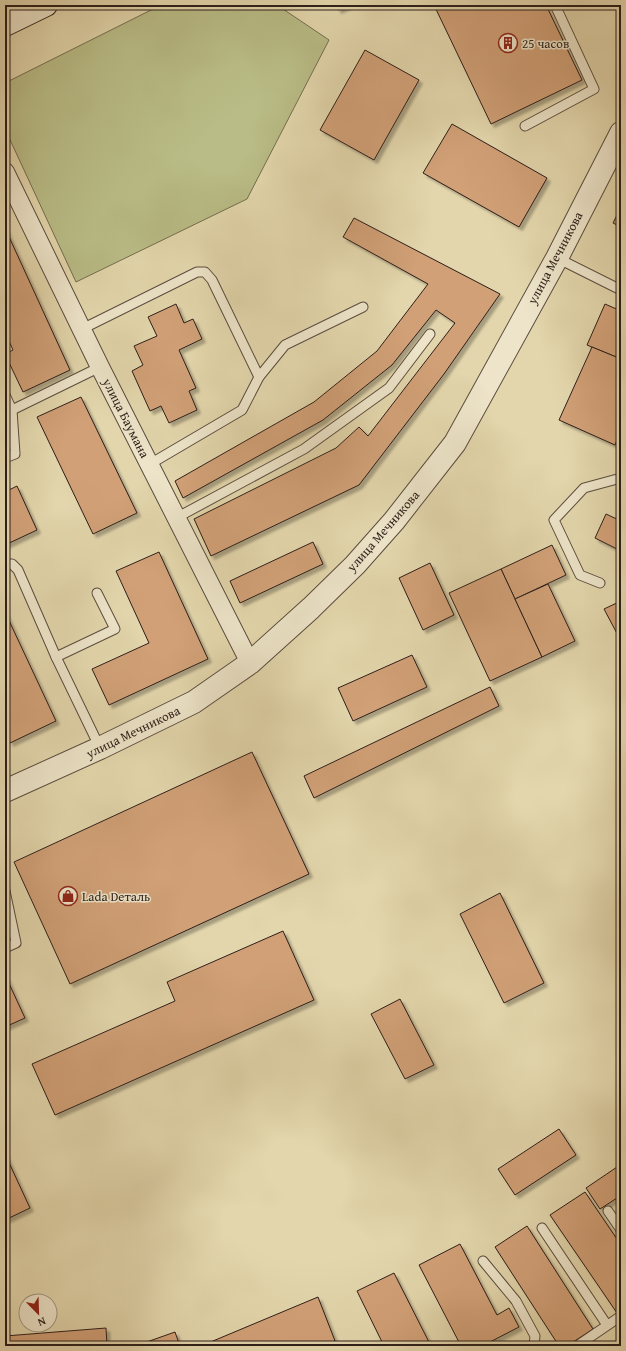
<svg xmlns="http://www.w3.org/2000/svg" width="626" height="1351" viewBox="0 0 626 1351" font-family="'Gentium Book Plus',serif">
  <defs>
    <filter id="shadow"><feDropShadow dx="3.5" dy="3.5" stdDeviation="1" flood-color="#0004"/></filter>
  </defs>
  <rect width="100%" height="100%" fill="#e3d6ac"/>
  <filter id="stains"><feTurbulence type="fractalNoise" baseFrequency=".005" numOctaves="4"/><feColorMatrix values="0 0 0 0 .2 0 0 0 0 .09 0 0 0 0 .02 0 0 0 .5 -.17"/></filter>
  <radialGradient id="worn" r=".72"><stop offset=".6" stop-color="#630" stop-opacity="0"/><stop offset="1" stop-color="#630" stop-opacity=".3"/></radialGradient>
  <path fill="#b9bc86" stroke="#736e50" d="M161 5H277L329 40 247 199 76 282 5 129V83Z"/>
  <g fill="#d1a077" stroke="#2d1f1a" filter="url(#shadow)">
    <path d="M336 5H349L338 10Z"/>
    <path d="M434 5H546L582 80 491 124Z"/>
    <path d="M365 50 419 80 374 160 320 130Z"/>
    <path d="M452 124 547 178 519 227 423 173Z"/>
    <path d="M621 207V227L613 223Z"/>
    <path d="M354 218 500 294 444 374 359 485 211 556 194 519 336 448 359 427 368 436 455 323 436 310 392 365 323 420 183 498 175 481 314 402 377 351 428 284 343 237Z"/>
    <path d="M5 228 70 370 23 392 5 354 13 350 5 332Z"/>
    <path d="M176 304 184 323 193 319 202 339 179 350 196 388 189 391 197 410 169 423 161 406 150 411 132 371 143 365 134 346 157 336 148 317Z"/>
    <path d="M605 304 621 311V359L587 345Z"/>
    <path d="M592 347 621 359V430L615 445 559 420Z"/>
    <path d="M81 397 137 513 93 534 37 417Z"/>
    <path d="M17 486 37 530 5 545V492Z"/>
    <path d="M606 514 621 521V551L595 538Z"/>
    <path d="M313 542 323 564 240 603 230 581Z"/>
    <path d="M552 545 566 575 515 599 501 569Z"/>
    <path d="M159 552 208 659 109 705 92 669 149 643 116 571Z"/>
    <path d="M430 563 454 615 423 630 399 578Z"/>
    <path d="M501 569 542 657 490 681 449 593Z"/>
    <path d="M548 584 575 641 542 657 515 599Z"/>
    <path d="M621 601V641L604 609Z"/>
    <path d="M5 612 56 721 10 743 5 732Z"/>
    <path d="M412 655 427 687 353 721 338 688Z"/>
    <path d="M490 687 499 706 314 798 304 776Z"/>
    <path d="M252 752 309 874 70 984 14 862Z"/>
    <path d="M500 893 544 983 504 1003 460 914Z"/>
    <path d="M283 931 314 1000 55 1115 32 1064 175 1001 167 982Z"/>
    <path d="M6 977 25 1018 5 1027V978Z"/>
    <path d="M400 999 434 1065 405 1079 371 1014Z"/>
    <path d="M559 1129 576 1155 515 1195 498 1169Z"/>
    <path d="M5 1154 30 1208 5 1220Z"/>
    <path d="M620 1165 621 1167V1205L617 1198 600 1209 586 1188Z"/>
    <path d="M585 1192 621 1245V1310L617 1313 550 1215Z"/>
    <path d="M527 1226 593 1329 567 1346H559L495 1247Z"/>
    <path d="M460 1244 497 1315 509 1308 519 1327 486 1344 487 1346H461L419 1265Z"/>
    <path d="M394 1273 431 1346H384L357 1291Z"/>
    <path d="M318 1297 337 1346H201Z"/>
    <path d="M106 1328 107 1346H5V1336Z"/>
    <path d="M175 1332 180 1346H141V1344Z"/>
  </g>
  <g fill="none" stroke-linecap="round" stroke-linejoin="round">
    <defs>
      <g id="service">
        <path d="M525 126 594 89 555 5"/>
        <path d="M557 258 621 290"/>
        <path d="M82 329 197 272H205L212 280 259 377"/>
        <path d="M5 395 12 410 15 454 5 458"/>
        <path d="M12 410 100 367"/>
        <path d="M150 464 242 410 259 377 285 345 363 307"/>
        <path d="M176 518 304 449 389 388 430 334"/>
        <path d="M5 564H12L18 570 56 657 100 748"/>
        <path d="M600 583 580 575 554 520 584 488 621 478"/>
        <path d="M56 657 115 629 97 593"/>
        <path d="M5 891 16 943 5 948"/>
        <path d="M608 1211 621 1230"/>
        <path d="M542 1228 607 1325"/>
        <path d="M483 1261 516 1301 535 1336 534 1346"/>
        <path d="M577 1346 621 1316"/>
      </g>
      <path id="minor" d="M5 172 100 367 250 663"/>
      <path id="tertiary" d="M5 791 100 748 194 702 250 663 311 608 355 565 394 521 455 443 557 258 621 133"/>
      <path id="secondary" d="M5 25 46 5"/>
    </defs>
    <use href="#service" stroke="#5a4d3e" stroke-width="11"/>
    <use href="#minor" stroke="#5a4d3e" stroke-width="20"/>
    <use href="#tertiary" stroke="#5a4d3e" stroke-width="24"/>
    <use href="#secondary" stroke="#2d1f1a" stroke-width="24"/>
    <use href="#service" stroke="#ede4c9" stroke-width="9"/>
    <use href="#minor" stroke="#ede4c9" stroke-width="18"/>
    <use href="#tertiary" stroke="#ede4c9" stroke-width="22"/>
    <use href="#secondary" stroke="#ede4c9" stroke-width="22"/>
  </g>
  <defs>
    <symbol id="building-ring" viewBox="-11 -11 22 22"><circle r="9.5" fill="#ede4c9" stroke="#8f2418" stroke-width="1.5"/><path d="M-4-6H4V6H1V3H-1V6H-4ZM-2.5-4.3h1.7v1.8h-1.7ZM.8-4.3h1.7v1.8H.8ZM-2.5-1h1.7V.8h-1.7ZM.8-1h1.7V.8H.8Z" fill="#8f2418"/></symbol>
    <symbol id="shop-ring" viewBox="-11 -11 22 22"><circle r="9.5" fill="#ede4c9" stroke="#8f2418" stroke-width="1.5"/><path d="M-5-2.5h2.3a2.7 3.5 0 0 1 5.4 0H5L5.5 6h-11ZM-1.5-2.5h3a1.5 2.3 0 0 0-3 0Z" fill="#8f2418"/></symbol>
  </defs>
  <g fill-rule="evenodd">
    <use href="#building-ring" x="497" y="32" width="22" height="22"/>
    <use href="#shop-ring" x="57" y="885" width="22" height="22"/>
  </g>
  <g text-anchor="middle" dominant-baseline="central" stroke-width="3" stroke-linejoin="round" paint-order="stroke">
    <g font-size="13" fill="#2d1f1a" stroke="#ede4c9" text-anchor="start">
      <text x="522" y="43">25 часов</text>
      <text x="82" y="896">Lada Dеталь</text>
    </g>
    <g font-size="13" fill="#2d1f1a" stroke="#ede4c9">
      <text transform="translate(555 258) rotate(-62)">улица Мечникова</text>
      <text transform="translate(126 418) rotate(63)">улица Баумана</text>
      <text transform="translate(383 531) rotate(-49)">улица Мечникова</text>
      <text transform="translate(133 732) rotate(-26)">улица Мечникова</text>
    </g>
  </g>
  <rect width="626" height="1351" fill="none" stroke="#e3d6ac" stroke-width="20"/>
  <rect x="6" y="6" width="614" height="1339" fill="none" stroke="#2d1f1a" stroke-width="2"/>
  <rect x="10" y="10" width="606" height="1331" fill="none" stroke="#2d1f1a"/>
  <g transform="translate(38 1313) rotate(157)"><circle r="19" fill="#ede4c9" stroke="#a09583"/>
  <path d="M0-3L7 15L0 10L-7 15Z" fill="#8f2418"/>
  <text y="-6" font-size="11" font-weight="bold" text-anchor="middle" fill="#2d1f1a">N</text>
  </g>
  <rect width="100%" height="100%" filter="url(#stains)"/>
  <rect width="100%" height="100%" fill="url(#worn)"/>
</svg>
